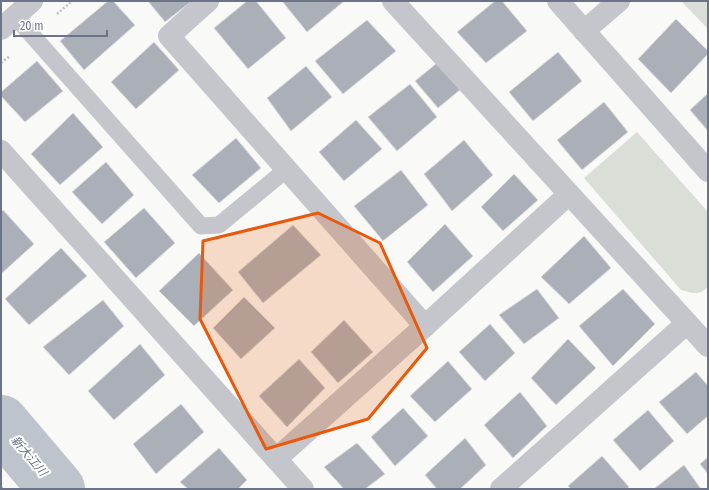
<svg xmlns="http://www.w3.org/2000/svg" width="709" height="490" viewBox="0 0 709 490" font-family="'Fira Sans Condensed','Noto Sans JP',sans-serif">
  <rect width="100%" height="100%" fill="#f9faf8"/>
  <g fill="#d9ded7">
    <path d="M681 1H708V29Z"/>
    <path d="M637 132 708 212V287C699 296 692 293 681 290L584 178Z"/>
  </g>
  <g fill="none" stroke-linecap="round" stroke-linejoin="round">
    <path stroke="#bdc4cb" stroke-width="56" d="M1 423 57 489"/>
  </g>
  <g fill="#abafb8" stroke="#dbdcda">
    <path d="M108 1H113L135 25 84 70 60 41Z"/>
    <path d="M148 1H192L165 22Z"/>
    <path d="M247 1H256L286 38 248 69 214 28Z"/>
    <path d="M282 1H342L343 2 307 32Z"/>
    <path d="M495 1H502L527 31 486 63 457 32Z"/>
    <path d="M676 19 708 51V54L671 93 638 59Z"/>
    <path d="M367 20 396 51 343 94 315 61Z"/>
    <path d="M154 42 179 70 136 109 111 82Z"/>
    <path d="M558 52 582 81 533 121 509 92Z"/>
    <path d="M37 61 63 91 25 122 1 96V92Z"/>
    <path d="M437 63 461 89 438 108 415 81Z"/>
    <path d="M306 66 332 97 291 131 267 98Z"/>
    <path d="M410 84 437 117 397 151 368 117Z"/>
    <path d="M708 93V131L690 110Z"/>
    <path d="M604 102 628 132 582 170 557 140Z"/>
    <path d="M73 113 103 147 60 185 31 154Z"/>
    <path d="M356 120 382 149 344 181 319 152Z"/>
    <path d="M236 138 261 168 219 203 192 175Z"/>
    <path d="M464 140 493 175 452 211 424 174Z"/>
    <path d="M106 162 134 195 102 224 72 192Z"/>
    <path d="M401 170 428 205 383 241 354 206Z"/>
    <path d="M514 174 538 200 503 231 481 207Z"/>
    <path d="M144 208 175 243 136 278 104 242Z"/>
    <path d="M3 210 34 244 1 274V212Z"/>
    <path d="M445 224 473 256 433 292 407 262Z"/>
    <path d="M293 225 321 255 263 303 238 272Z"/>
    <path d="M584 236 611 268 569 304 541 277Z"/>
    <path d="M61 248 87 276 29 325 5 299Z"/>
    <path d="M199 253 233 290 194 326 159 291Z"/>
    <path d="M537 289 559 318 524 344 499 315Z"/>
    <path d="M623 289 655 324 613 366 579 326Z"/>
    <path d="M244 297 275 328 241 359 213 328Z"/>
    <path d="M103 300 124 326 69 375 43 347Z"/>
    <path d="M344 320 373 352 338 383 311 352Z"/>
    <path d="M490 324 515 353 485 381 459 352Z"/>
    <path d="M568 339 596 368 556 405 531 378Z"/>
    <path d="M140 344 165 375 114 420 88 391Z"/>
    <path d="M299 359 325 388 287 427 259 396Z"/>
    <path d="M448 361 472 389 435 422 410 396Z"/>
    <path d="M696 372 708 386V416L687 434 659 402Z"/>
    <path d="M520 392 547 426 513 458 484 425Z"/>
    <path d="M181 404 204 432 156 474 133 444Z"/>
    <path d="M403 408 428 436 395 466 371 437Z"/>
    <path d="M648 410 674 441 640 471 613 440Z"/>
    <path d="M465 438 486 465 460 489H437L425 475Z"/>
    <path d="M357 443 385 474 365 489H344L324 467Z"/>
    <path d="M219 448 247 480 238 489H188L180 482Z"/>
    <path d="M602 456 629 487 627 489H571L568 486Z"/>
    <path d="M708 457V474L700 464Z"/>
    <path d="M684 465 701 489H656L655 488Z"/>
  </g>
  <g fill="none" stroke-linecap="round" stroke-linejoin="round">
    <g stroke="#bebfc3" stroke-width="2.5" stroke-dasharray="2 2" stroke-linecap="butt">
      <path d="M57 14 72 1"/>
      <path d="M1 63 10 56"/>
      <path d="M1 487 3 489"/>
    </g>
    <path stroke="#c4c6cb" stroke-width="17" d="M15 16 201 226 219 225 287 169"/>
    <g stroke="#c4c6cb" stroke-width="22">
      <path d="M208 1 169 36 425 326"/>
      <path d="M393 1 708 346"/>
      <path d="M584 31 619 1"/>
      <path d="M1 151 303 489"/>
      <path d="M276 459 425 326 569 194"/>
      <path d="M501 489 687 323"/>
    </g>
    <g stroke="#c4c6cb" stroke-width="22">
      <path d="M558 1 708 171"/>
      <path d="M1 29 32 1"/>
    </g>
  </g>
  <path fill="#e8590c" fill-opacity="0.2" stroke="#e8590c" stroke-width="3" stroke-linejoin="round" d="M318 213 380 243 427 348 368 419 266 449 200 319 203 241Z"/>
  <g text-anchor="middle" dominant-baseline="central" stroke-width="4" stroke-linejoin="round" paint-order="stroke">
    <g font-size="12" font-style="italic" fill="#677481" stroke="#fff">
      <text transform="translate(29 456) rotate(50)">新大江川</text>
    </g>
  </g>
  <rect width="709" height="490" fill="none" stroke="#6b7487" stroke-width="4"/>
  <path d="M14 30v6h93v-6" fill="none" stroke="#6b7487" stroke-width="2"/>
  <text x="20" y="30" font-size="12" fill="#6b7487" stroke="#ffffff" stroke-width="3" paint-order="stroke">20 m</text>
</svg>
